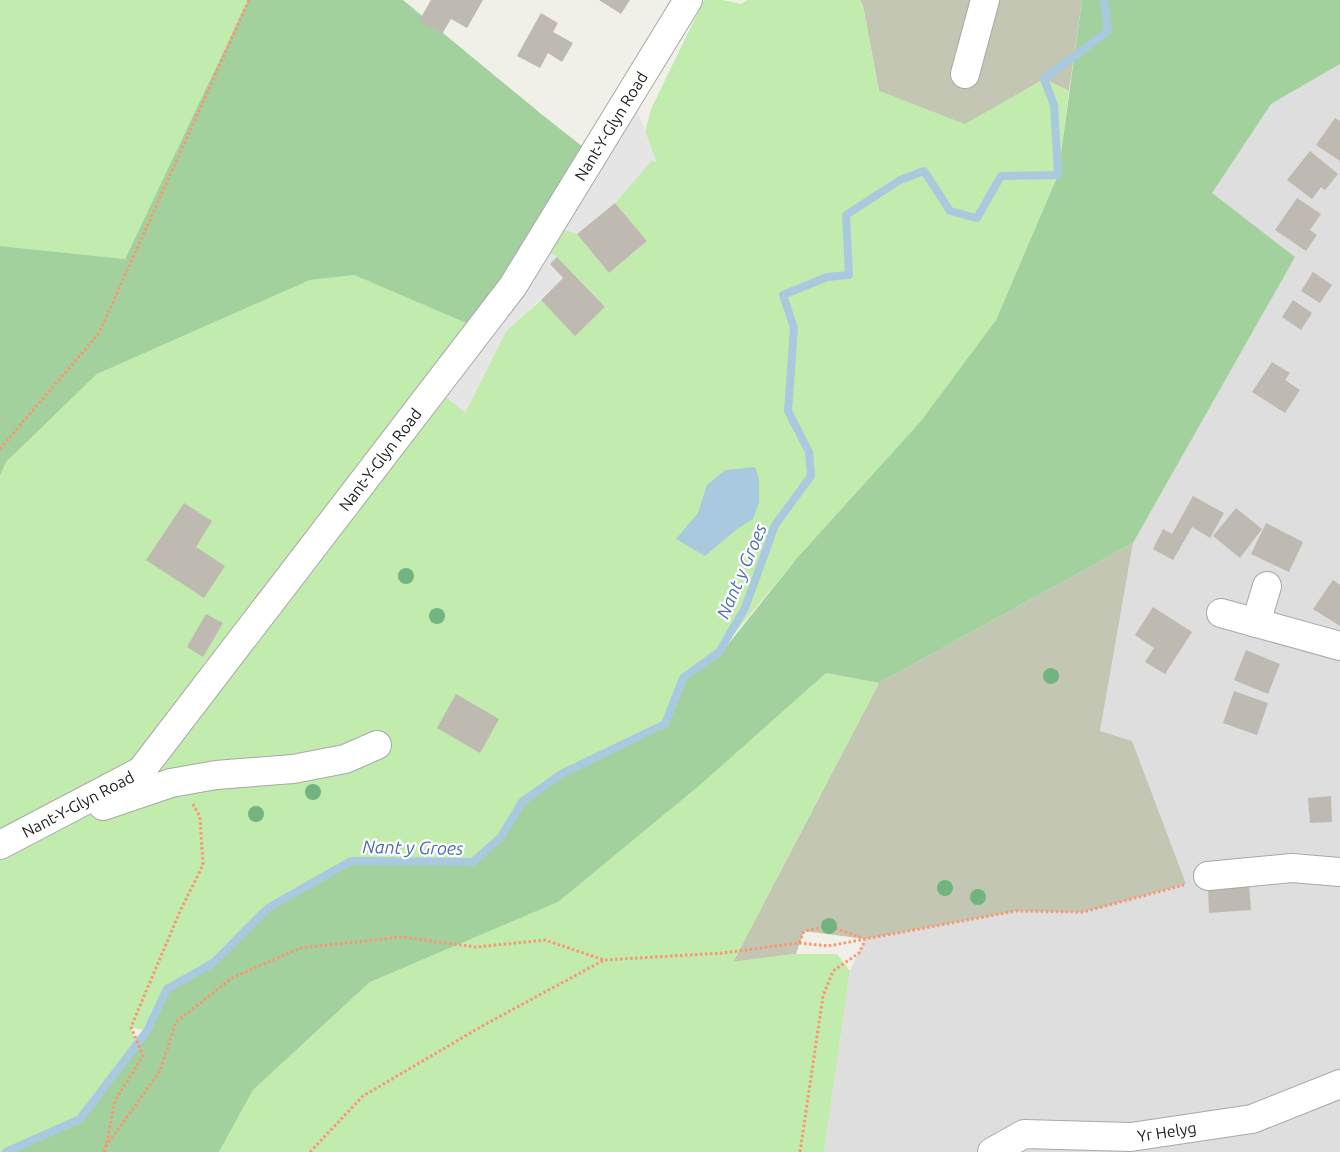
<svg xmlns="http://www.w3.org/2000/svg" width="1340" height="1152" viewBox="0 0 1340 1152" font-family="Ubuntu,sans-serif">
  <rect width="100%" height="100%" fill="#f1f0e8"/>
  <path fill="#dfdede" d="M1340 64V1152H824L850 971 865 939 1016 911 1100 731 1133 543 1294 258 1211 193 1271 104Z"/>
  <g fill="#c3c6b3">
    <path d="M860 0H1082L1069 91 1044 79 965 125 879 91 863 6Z"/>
    <path d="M1133 543 1100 731 1132 741 1186 884 1083 912 1016 911 865 939 804 931 796 954 733 962 879 683Z"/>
  </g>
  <g fill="#c2ebae">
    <path d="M0 0H248L125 259 0 246Z"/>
    <path d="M704 0H722L741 4 748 0H860L863 6 879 91 965 124 1044 79 1069 91 1058 175 996 320 921 421 797 558 719 652 683 678 665 724 561 774 522 802 501 837 473 862 351 861 268 908 213 963 167 989 147 1031 131 1027 136 1044 80 1119 6 1152H0V476L6 462 97 374 310 280 354 275 480 329 465 413 506 331 541 300 575 335 605 307 557 257 539 244 550 225 577 234 609 273 647 241 615 203 652 160 656 162 645 132 651 109Z"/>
    <path d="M826 673 879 683 733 962 796 954H837L850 971 824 1152H219L253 1090 370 982 558 902Z"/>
  </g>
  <g fill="#a3d19d">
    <path d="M248 0H403L540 113 593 155 480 329 354 275 310 280 97 374 6 462 0 476V246L125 259Z"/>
    <path d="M1082 0H1340V64L1271 104 1212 193 1295 257 1133 543 879 683 826 673 701 784 558 902 370 982 253 1090 219 1152H6L80 1119 147 1031 167 989 213 963 268 908 351 861 473 862 501 837 522 802 547 784 665 724 683 678 719 652 722 646 726 647 797 558 921 421 996 320 1058 175Z"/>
  </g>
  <g fill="#e5e5e5">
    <path d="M631 93 657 163 652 160 615 203 577 234 550 225Z"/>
    <path d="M539 244 557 257 550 264 563 278 506 331 465 413 434 387Z"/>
  </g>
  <path fill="#a9c9df" d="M755 467 759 478V503L753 519 737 529 705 556 676 539 698 513 707 485 725 470Z"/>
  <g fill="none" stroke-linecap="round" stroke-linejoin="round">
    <path stroke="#a9c9df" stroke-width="8" d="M6 1152 80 1119 147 1031 167 989 213 963 268 908 351 861 473 862 501 837 522 802 561 774 665 724 683 678 719 652 745 608 775 525 811 476 809 452 788 411 794 328 783 295 827 277 849 275 846 215 900 180 924 171 950 211 977 218 1001 176 1058 175 1054 105 1044 79 1108 31 1104 0"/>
  </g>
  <g fill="#beb9b1">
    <path d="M431 0H483L467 28 451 19 442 34 419 21Z"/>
    <path d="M599 0H630L621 14Z"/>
    <path d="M541 13 558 23 553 32 573 43 562 62 548 53 540 68 517 56Z"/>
    <path d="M1335 118 1340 121V161L1316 145Z"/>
    <path d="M1310 151 1338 174 1325 190 1321 187 1312 199 1287 180Z"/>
    <path d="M1297 198 1321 214 1310 230 1317 235 1306 251 1275 230Z"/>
    <path d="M615 203 647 241 609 273 577 234Z"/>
    <path d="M557 257 605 307 575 336 541 300 563 278 550 264Z"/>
    <path d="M1313 272 1332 285 1320 303 1301 291Z"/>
    <path d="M1293 300 1312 313 1301 330 1282 317Z"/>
    <path d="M1272 362 1290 373 1285 380 1300 390 1285 413 1252 392Z"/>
    <path d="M1193 496 1224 513 1210 538 1192 527 1173 560 1153 549 1163 529 1172 534Z"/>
    <path d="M184 503 212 521 196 547 225 566 204 598 146 560Z"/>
    <path d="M1236 508 1262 529 1240 558 1213 536Z"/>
    <path d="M1266 523 1303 542 1289 572 1251 554Z"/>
    <path d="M1333 580 1340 585V626L1313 609Z"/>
    <path d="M1153 607 1192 632 1165 674 1145 662 1154 648 1135 635Z"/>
    <path d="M206 614 223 623 203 657 187 647Z"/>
    <path d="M1246 650 1280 664 1268 694 1234 680Z"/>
    <path d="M1234 691 1268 703 1257 735 1223 723Z"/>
    <path d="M456 694 499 719 480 753 437 728Z"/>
    <path d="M1331 796 1332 822 1310 823 1308 798Z"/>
    <path d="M1249 884 1251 910 1209 913 1208 887Z"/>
  </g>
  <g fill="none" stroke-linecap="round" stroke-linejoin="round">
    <defs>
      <g id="minor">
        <path d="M965 74 985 0"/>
        <path d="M1221 613 1340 646"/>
        <path d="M1256 623 1267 586"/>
        <path d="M103 806 171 783 216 775 293 769 345 759 377 745"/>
        <path id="s1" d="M0 845 141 771 513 286 688 0"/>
        <path d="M1208 876 1292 868 1340 872"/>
        <path id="s2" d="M992 1152 1024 1134 1131 1137 1252 1119 1340 1084"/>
      </g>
    </defs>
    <use href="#minor" stroke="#a8a8a8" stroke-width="30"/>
    <g stroke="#fb9670" stroke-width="3" stroke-dasharray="2.5 2.5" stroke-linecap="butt">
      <path d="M0 449 99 333 249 0"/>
      <path d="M193 804 200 817 203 865 181 909 131 1027 143 1056 115 1101 106 1146 160 1071 176 1022 232 978 300 948 401 937 476 947 545 940 604 960 723 953 799 943 804 931 829 926 865 939"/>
      <path d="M799 943 828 946 1016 911 1083 912 1184 885"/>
      <path d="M104 1152 106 1146"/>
      <path d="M310 1152 363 1096 484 1025 604 960"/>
      <path d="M800 1152 823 996 833 971 859 953 865 940"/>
    </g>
    <use href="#minor" stroke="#fff" stroke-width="28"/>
  </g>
  <g fill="#72b480">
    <circle cx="406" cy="576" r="8"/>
    <circle cx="437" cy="616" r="8"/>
    <circle cx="1051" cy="676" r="8"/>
    <circle cx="313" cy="792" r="8"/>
    <circle cx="256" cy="814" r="8"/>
    <circle cx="945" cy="888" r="8"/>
    <circle cx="978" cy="897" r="8"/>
    <circle cx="829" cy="926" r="8"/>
  </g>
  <g text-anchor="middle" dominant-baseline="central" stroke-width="4.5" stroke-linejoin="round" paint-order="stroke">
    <g font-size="16" fill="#212121" stroke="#fff">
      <text stroke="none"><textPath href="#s1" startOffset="958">Nant-Y-Glyn Road</textPath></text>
      <text stroke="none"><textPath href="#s1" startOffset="552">Nant-Y-Glyn Road</textPath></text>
      <text stroke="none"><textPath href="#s1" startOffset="88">Nant-Y-Glyn Road</textPath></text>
      <text stroke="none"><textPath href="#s2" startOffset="180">Yr Helyg</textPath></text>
    </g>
    <g font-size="18" font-style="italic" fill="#4c6db3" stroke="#fff">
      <text transform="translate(741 571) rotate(-67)">Nant y Groes</text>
      <text transform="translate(413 847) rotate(1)">Nant y Groes</text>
    </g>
  </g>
</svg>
